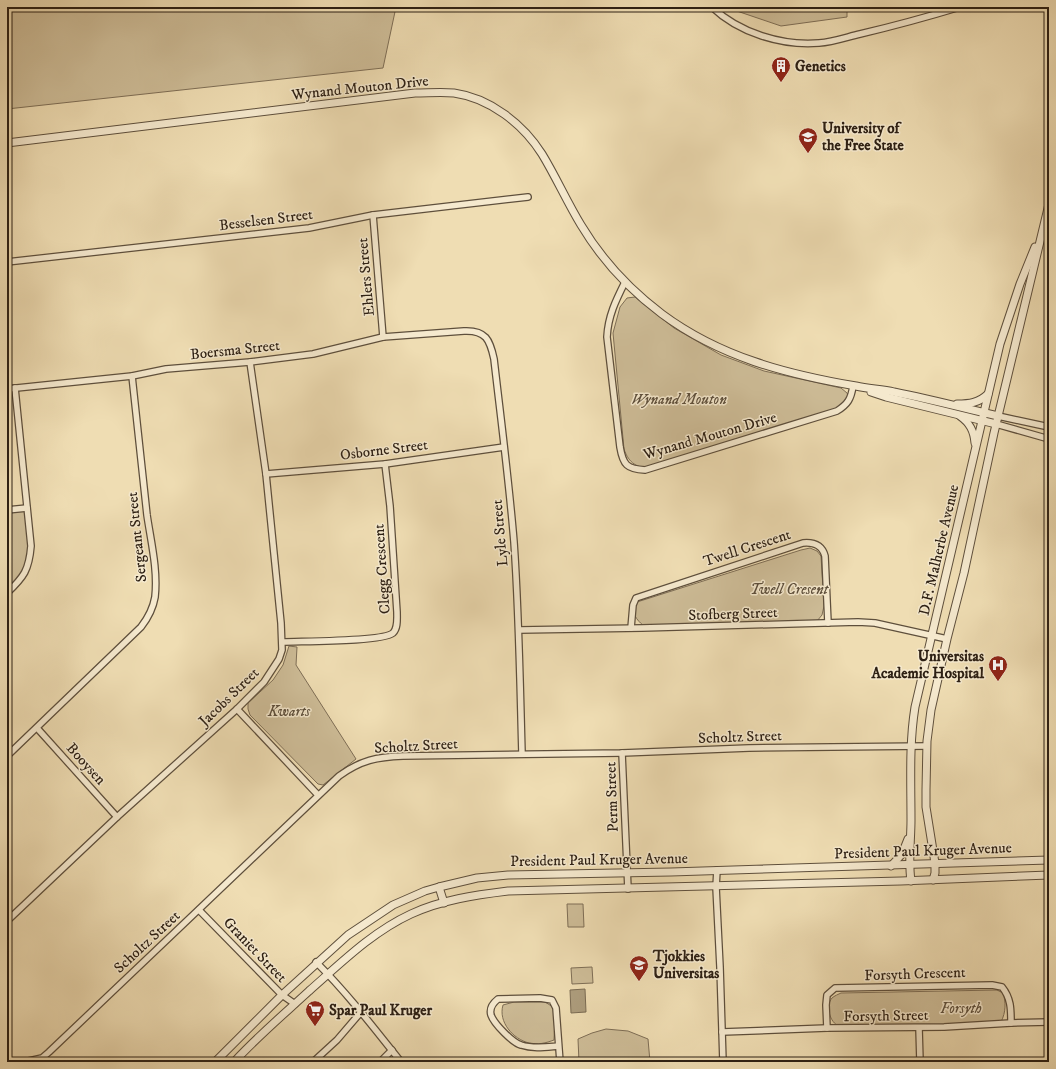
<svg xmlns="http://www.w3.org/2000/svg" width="1056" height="1069" viewBox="0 0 1056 1069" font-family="'IM FELL DW Pica',serif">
  <rect width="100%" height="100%" fill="#efddb3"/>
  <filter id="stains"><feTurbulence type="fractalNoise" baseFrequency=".005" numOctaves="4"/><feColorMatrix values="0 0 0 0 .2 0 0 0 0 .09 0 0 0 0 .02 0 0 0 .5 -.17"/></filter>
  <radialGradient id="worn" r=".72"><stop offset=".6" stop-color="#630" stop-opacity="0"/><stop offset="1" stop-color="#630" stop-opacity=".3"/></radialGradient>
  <g fill="#cebd98" stroke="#7e6e56">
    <path d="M7 7H396L383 68 7 109Z"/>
    <path d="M725 7H847V17L781 26Z"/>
    <path d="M635 297 674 328 721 355 764 371 841 388 847 393 850 398 845 408 652 470C637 467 629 464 624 449L613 333 620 307 627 298Z"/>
    <path d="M26 509 33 544 25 574 7 591V511Z"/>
    <path d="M810 548 817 551 821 556 824 606 822 615 817 621 647 628C638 622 629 613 637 602L801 550Z"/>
    <path d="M289 646 297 647 296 665 356 759 323 785 318 784 250 715 248 709V703L273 680 283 665Z"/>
    <path d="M567 904H583L584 927H568Z"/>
    <path d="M592 967 593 983 572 984 571 968Z"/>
    <path d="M997 990 1003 993C1006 1002 1006 1012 1001 1022L993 1024 839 1026C830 1023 825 1006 832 998 834 996 839 994 841 993Z"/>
    <path d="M514 1002H545L553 1007 555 1019 554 1040C546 1043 538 1045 529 1043 513 1039 498 1022 503 1005Z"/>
    <path d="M606 1029 628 1031 648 1039 650 1062H579L578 1039 592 1033Z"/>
  </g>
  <path fill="#ad9d7d" stroke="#7a6b53" d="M585 989 586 1012 571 1013 570 990Z"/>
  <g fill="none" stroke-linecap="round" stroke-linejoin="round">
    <defs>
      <g id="minor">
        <path d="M712 7C739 33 782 46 819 43 833 42 847 37 860 34 894 26 927 17 960 7"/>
        <path d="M373 215 383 337"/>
        <path d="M7 262 309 228 373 215 528 197"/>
        <path d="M625 282C616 300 608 316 607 337L620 447C623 465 627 469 645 470L837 411C848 404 851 399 853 386"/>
        <path d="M7 389 132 376 166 369 250 362 313 354 383 337 464 331C486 330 490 340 494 359 501 420 509 481 514 542 519 613 520 683 522 754"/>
        <path d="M998 416 1049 427"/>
        <path d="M996 424 1049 439"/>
        <path d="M266 474 385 464 504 447"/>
        <path d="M7 510 27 508"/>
        <path d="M7 593C24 577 29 570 31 546L15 388"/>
        <path d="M631 628 633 605 636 598 803 543C814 542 822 545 825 556L828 623"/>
        <path d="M519 630 642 628 858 622 875 623 947 639"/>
        <path d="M282 642C301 641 382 642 393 633 398 628 397 619 397 612L390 506 385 464"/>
        <path d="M237 709 318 795"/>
        <path d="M37 728 117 817"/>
        <path d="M622 753 628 889"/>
        <path d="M7 756 141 627C148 618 153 609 155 597 158 570 151 542 147 515 142 469 137 423 132 376"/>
        <path d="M717 870 716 887 720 967 723 1062"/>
        <path d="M199 910 282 995 295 1004"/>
        <path d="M7 921 117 817 237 709 264 682 279 659 282 650 281 623 266 474 250 362"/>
        <path d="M316 962C347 993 374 1028 401 1062"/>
        <path d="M827 1028 826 1005 827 995 835 988 992 985 1002 987C1011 998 1011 1009 1011 1023"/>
        <path d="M919 1028 920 1062"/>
        <path d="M722 1032 827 1028 944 1027 1011 1023 1049 1022"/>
        <path d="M558 1046C546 1047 533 1049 521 1045 513 1043 494 1024 491 1015 489 1008 493 1003 498 999L540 998 552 1000 556 1008 560 1062"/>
        <path d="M24 1062 42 1058 49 1052 339 776C361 760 377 757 403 756L622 753 749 748 927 746"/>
        <path d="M313 1062 337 1040 361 1012"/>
        <path d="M380 1062 392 1050"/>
      </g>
      <g id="tertiary">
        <path d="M7 143 415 93C428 93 441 92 454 93 490 98 523 124 542 154 556 177 567 202 581 225 602 260 630 290 662 314 720 357 786 374 856 386 869 389 882 389 894 392 929 399 964 408 998 416"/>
        <path d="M871 392 886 397 996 424"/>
        <path d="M957 404C969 404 979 403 988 394"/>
        <path d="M960 416C970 423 974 431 975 443"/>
        <path d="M891 866 902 854 908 839"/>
        <path d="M933 880 935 873V863L926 807V790L927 741 931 710 947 639 964 573 994 433 1049 204"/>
        <path d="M911 881C908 860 911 840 911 820 911 782 909 744 915 707L1000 344 1020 284 1035 247"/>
        <path d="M439 887 444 903"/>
        <path d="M215 1062 282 995 348 935 393 905 425 891 439 887 477 878 508 875 671 872 1049 860"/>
        <path d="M234 1062C257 1037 284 1014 309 991 341 963 372 932 411 914 441 900 475 895 508 891L901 881 1049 875"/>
      </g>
    </defs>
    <use href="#minor" stroke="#5e4f3c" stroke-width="8"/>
    <use href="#tertiary" stroke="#5e4f3c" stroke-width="9"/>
    <use href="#minor" stroke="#f5e9ce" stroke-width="5.5"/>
    <use href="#tertiary" stroke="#f5e9ce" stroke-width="7"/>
  </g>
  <defs>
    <symbol id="building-pin" viewBox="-11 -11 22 30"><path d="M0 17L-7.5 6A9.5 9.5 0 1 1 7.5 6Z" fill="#8f2418" stroke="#f5e9ce"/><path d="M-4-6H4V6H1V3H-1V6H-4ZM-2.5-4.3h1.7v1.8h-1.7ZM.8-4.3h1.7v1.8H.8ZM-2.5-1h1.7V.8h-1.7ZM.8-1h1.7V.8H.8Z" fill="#fff"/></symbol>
    <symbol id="university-pin" viewBox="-11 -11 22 30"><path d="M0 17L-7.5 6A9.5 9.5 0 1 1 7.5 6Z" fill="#8f2418" stroke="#f5e9ce"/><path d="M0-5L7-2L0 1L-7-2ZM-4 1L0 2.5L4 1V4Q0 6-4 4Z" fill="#fff"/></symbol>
    <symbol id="hospital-pin" viewBox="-11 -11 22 30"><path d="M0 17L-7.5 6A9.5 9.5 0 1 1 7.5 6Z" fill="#8f2418" stroke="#f5e9ce"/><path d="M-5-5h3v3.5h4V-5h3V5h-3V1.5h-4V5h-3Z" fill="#fff"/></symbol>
    <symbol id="school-pin" viewBox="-11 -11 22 30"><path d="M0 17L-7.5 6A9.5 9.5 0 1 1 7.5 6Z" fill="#8f2418" stroke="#f5e9ce"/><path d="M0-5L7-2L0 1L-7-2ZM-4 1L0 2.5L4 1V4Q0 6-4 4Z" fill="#fff"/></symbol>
    <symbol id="supermarket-pin" viewBox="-11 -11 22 30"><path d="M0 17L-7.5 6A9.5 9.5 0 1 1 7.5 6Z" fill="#8f2418" stroke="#f5e9ce"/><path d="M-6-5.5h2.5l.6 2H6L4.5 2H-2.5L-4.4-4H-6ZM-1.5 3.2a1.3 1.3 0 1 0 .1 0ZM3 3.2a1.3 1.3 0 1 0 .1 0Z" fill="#fff"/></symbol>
  </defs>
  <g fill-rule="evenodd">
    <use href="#building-pin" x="770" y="55" width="22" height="30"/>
    <use href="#university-pin" x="797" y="126" width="22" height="30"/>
    <use href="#hospital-pin" x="987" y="654" width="22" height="30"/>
    <use href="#school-pin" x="628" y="954" width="22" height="30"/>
    <use href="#supermarket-pin" x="304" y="999" width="22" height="30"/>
  </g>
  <g text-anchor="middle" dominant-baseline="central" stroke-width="3" stroke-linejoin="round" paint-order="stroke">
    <g font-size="15" font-weight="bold" fill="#2d2014" stroke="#f5e9ce" text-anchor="start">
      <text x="795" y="66">Genetics</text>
      <text x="822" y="128">University of<tspan x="822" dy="17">the Free State</tspan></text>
      <text x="984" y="656" text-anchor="end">Universitas<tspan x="984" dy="17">Academic Hospital</tspan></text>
      <text x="653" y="956">Tjokkies<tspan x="653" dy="17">Universitas</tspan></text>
      <text x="329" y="1010">Spar Paul Kruger</text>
    </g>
    <g font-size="15" fill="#2d2014" stroke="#f5e9ce">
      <text transform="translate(360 88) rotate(-6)">Wynand Mouton Drive</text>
      <text transform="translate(266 220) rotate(-7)">Besselsen Street</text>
      <text transform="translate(366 277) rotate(-95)">Ehlers Street</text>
      <text transform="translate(235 350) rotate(-6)">Boersma Street</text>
      <text transform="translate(710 436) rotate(-16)">Wynand Mouton Drive</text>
      <text transform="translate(384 450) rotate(-7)">Osborne Street</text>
      <text transform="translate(500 533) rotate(-95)">Lyle Street</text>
      <text transform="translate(137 537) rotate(-96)">Sergeant Street</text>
      <text transform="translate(747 548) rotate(-18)">Twell Crescent</text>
      <text transform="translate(939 550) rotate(-77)">D.F. Malherbe Avenue</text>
      <text transform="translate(382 569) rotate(-94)">Clegg Crescent</text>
      <text transform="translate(733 614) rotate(-2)">Stofberg Street</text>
      <text transform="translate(229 697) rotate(-44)">Jacobs Street</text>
      <text transform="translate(740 737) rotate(-2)">Scholtz Street</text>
      <text transform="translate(416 746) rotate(-3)">Scholtz Street</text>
      <text transform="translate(86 764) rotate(48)">Booysen</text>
      <text transform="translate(612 797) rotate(-92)">Perm Street</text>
      <text transform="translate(923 851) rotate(-2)">President Paul Kruger Avenue</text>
      <text transform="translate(599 860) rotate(-1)">President Paul Kruger Avenue</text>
      <text transform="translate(147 942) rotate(-43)">Scholtz Street</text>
      <text transform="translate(255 950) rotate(46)">Graniet Street</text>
      <text transform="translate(915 974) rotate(-2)">Forsyth Crescent</text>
      <text transform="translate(886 1016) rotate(-1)">Forsyth Street</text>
    </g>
    <g font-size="15" font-style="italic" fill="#5d4f3c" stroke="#f5e9ce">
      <text x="679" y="399">Wynand Mouton</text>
      <text x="789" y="589">Twell Cresent</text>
      <text x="289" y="711">Kwarts</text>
      <text x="961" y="1008">Forsyth</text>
    </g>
  </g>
  <rect width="1056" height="1069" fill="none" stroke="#efddb3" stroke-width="24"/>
  <rect x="8" y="8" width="1040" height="1053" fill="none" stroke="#2d2014" stroke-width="2"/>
  <rect x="12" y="12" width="1032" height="1045" fill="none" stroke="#2d2014"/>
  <rect width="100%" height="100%" filter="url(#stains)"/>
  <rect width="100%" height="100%" fill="url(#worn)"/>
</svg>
